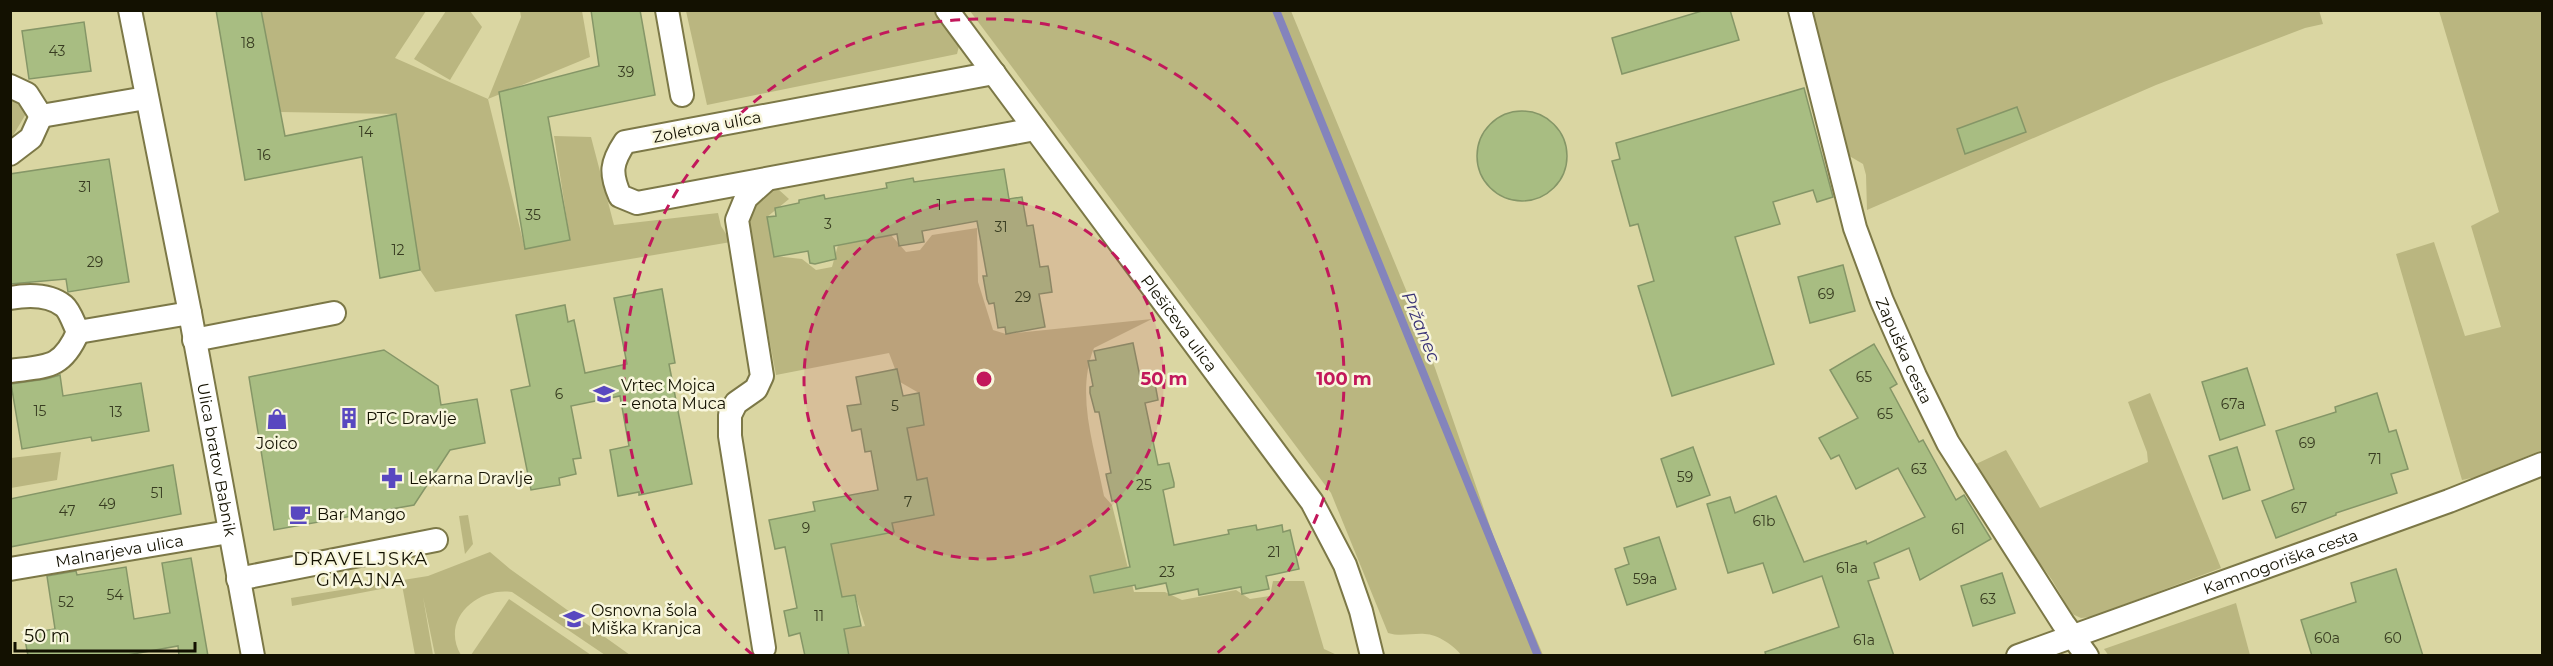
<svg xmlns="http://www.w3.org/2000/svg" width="2553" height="666" viewBox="0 0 2553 666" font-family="Montserrat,sans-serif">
  <rect width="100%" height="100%" fill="#dad6a2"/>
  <g fill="#bab680">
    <path d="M2319 10 2323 24 2305 28 2156 85 1867 210 1866 175 1863 164 1846 154 1807 11Z"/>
    <path d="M261 11H426L395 58 488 99 521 17 520 11H582L590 57 488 99 525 249 570 240 554 136 591 137 614 225 718 213 721 226 731 242 435 292 420 270 396 114 280 112Z"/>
    <path d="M446 11H470L482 27 450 80 414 59Z"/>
    <path d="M686 11H937L960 42 957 54 707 105Z"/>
    <path d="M970 11H1291L1418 319 1494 538 1543 655H1461C1455 646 1437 634 1425 634 1413 633 1400 637 1388 633L1331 493Z"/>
    <path d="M2439 11H2542V450L2476 477 2462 480 2396 254 2434 242 2465 336 2501 327 2471 226 2499 212Z"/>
    <path d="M11 95 17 98 27 112 11 139Z"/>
    <path d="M778 189 789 199 767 217 774 256 802 259 816 270 832 267 838 245 891 235 906 252 920 250 932 235 977 228 978 282 993 330 1006 334 1152 319 1094 348C1075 395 1095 448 1104 496L1112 505 1134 592H1165L1182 600 1236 590 1250 599 1270 596 1273 581H1304L1324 649 1337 655H849L844 629 865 626 855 595 842 597 831 544 894 531 892 523 934 515 927 478 917 480 907 428 924 425 919 393 900 382 889 353 776 375 747 220 756 198Z"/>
    <path d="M2150 393 2221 568 2091 617 2081 618 2072 614 2052 580 1999 507 1976 464 2006 450 2040 508 2148 462 2147 452 2128 402Z"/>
    <path d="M61 452 57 480 11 488V458Z"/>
    <path d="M468 515 473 544 465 554 459 516Z"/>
    <path d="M490 552 510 569 630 655H605L512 592C477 587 440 620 461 655H435L423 597 433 655H415L402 585 292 606 291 598 428 576Z"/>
    <path d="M509 599 591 655H471Z"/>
    <path d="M2236 603 2250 655 2109 656 2104 649Z"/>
  </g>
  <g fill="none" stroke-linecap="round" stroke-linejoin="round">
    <path stroke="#8484bc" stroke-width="8" d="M1276 10 1538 656"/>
  </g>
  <g fill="#a8bd82" stroke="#859667" stroke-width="1.5">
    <path d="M216 10H261L285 136 396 114 420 270 380 278 362 157 245 180Z"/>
    <path d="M591 10H640L655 95 548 117 570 240 525 249 499 92 599 66Z"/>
    <path d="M1705 10H1730L1739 40 1622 74 1612 38Z"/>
    <path d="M84 22 91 71 29 79 22 31Z"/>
    <path d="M1804 88 1833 197 1817 202 1813 190 1773 202 1780 224 1735 237 1774 364 1672 396 1638 286 1654 281 1638 224 1630 226 1612 161 1620 159 1616 143Z"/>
    <path d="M2017 107 2026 132 1965 154 1957 129Z"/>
    <circle cx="1522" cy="156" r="45"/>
    <path d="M109 159 129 282 68 292 66 279 10 284V174Z"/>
    <path d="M1004 169 1009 199 1022 197 1027 226 1033 225 1040 267 1048 266 1049 271 1052 292 1039 294 1045 327 1006 334 1005 327 998 328 994 303 989 304 987 299 983 276H987L977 221 922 231 924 242 899 246 897 234 834 246 836 259 815 264 810 263 808 251 774 257 767 217 776 216 775 208 799 203V200L824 195 825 199 887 188 886 183 913 178 914 182Z"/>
    <path d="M1843 265 1855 311 1810 323 1798 277Z"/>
    <path d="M662 289 675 363 669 364 692 484 639 495V492L618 496 610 450 629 446 620 396 571 406 581 458 573 459 576 474 559 478 560 485 531 490 511 390 530 386 516 315 565 305 568 322 574 320 585 373 627 364 614 298Z"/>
    <path d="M1133 343 1140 377 1153 374 1154 378 1158 400 1145 403 1158 465 1169 463 1174 483V487L1163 490 1174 545 1229 534 1228 530 1256 525 1257 530 1282 525 1283 532 1290 530 1299 569 1266 576 1269 589 1242 594 1241 587 1199 595 1198 589 1169 595 1166 583 1136 589 1135 585 1094 593 1090 576 1130 567 1116 500 1112 501 1107 479 1106 474 1111 473 1099 412H1095L1090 393V387L1093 386 1088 361 1096 360 1094 351Z"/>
    <path d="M1874 344 1897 384 1890 388 1919 442 1923 440 1956 500 1964 495 1991 539 1920 580 1909 548 1874 563 1879 578 1868 581 1894 656H1766L1765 652 1839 627 1822 576 1773 593 1763 563 1728 573 1707 504 1730 497 1735 513 1776 496 1804 562 1866 541 1867 544 1925 517 1898 468 1856 489 1839 455 1831 459 1819 438 1858 418 1830 370Z"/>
    <path d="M384 350 438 386 441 405 477 399 485 443 450 450 414 505 274 530 249 377Z"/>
    <path d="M2247 368 2265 425 2220 440 2202 382Z"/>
    <path d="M897 369 903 396 919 393 924 425 907 428 917 480 927 478 934 515 892 523 894 532 831 544 842 597 855 595 861 626 844 629 849 656H805L800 633 789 636 784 611 797 608 785 547 775 549 769 520 815 511 813 502 878 490 871 451 865 452 861 429 852 431 847 406 861 404 856 377Z"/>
    <path d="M60 375 63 396 141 383 149 431 92 441 91 437 22 449 11 384 46 379Z"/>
    <path d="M2377 393 2389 432 2396 430 2408 469 2391 474 2397 493 2336 513V515L2276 538 2262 501 2294 489 2276 431 2336 412 2335 407Z"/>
    <path d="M1693 447 1710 495 1677 507 1661 459Z"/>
    <path d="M2237 447 2250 490 2223 499 2209 456Z"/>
    <path d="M173 465 181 514 10 547V499Z"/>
    <path d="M1659 537 1676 589 1627 605 1615 569 1629 564 1624 548Z"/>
    <path d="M191 558 208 656H179L178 646 122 656H28L24 634 55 629 47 576 76 571 77 575 126 567 134 619 170 613 162 563Z"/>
    <path d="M2396 569 2423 656H2312L2301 620 2356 602 2351 583Z"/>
    <path d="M2002 573 2015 613 1973 626 1961 586Z"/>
  </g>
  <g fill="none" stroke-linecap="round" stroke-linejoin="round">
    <defs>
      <g id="minor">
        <path id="s1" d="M130 10 190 313 253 656"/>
        <path d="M667 10 682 95"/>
        <path id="s2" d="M947 10 1312 502 1345 565 1361 611 1372 656"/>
        <path id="s3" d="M1800 10 1855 228 1882 301 1915 376 1948 443 2063 623 2087 656"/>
        <path d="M994 73 625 142C611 163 610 173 620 196L637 203 1035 129"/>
        <path d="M10 86 27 94 41 116"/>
        <path d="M41 116 146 98"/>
        <path d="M10 154 31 138 41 116"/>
        <path d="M10 298C27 295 49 294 64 306 70 311 74 324 78 332 62 369 47 366 10 371"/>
        <path d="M78 332 190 313"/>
        <path d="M194 340 334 313"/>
        <path id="s4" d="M10 569 229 532"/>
        <path d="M238 579 436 540"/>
        <path d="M764 648 730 436V415L736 403 756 389 762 376 737 220 746 198 766 180"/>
        <path id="s5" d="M2018 656 2449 501 2542 464"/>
      </g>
    </defs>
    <use href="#minor" stroke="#7c7847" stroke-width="26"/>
    <use href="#minor" stroke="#fff" stroke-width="22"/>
  </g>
  <circle cx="984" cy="379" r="180" fill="#c2185b" fill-opacity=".12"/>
  <g fill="none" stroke="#c2185b" stroke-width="3" stroke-dasharray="10 8">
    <circle cx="984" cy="379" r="180"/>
    <path d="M753 655A360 360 0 1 1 1215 655"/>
  </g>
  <defs>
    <symbol id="school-bare" viewBox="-9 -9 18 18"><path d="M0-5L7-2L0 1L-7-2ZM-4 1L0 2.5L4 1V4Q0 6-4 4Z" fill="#5948c0" stroke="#f8f6dc" stroke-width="2.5" paint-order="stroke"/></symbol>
    <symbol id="building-bare" viewBox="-9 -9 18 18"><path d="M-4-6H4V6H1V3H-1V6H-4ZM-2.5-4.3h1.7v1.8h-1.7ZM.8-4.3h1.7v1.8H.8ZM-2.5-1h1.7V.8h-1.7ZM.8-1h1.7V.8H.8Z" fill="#5948c0" stroke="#f8f6dc" stroke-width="2.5" paint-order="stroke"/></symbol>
    <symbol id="shop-bare" viewBox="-9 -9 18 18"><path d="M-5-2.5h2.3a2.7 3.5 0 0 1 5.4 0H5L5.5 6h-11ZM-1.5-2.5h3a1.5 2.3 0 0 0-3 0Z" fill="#5948c0" stroke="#f8f6dc" stroke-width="2.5" paint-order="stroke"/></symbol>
    <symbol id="pharmacy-bare" viewBox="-9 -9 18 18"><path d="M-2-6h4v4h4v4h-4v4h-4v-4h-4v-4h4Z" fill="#5948c0" stroke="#f8f6dc" stroke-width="2.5" paint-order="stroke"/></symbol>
    <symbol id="cafe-bare" viewBox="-9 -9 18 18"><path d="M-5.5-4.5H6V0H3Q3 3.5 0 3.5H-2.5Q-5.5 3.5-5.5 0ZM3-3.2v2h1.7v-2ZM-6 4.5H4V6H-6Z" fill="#5948c0" stroke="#f8f6dc" stroke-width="2.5" paint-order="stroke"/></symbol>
  </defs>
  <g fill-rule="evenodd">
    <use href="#school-bare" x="589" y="379" width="30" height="30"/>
    <use href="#building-bare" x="334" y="403" width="30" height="30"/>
    <use href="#shop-bare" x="262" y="404" width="30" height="30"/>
    <use href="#pharmacy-bare" x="377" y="463" width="30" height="30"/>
    <use href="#cafe-bare" x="285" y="499" width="30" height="30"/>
    <use href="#school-bare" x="559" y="604" width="30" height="30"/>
  </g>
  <g text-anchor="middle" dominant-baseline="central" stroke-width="5" stroke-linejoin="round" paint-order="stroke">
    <g font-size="14" fill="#383c21">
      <text x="248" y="43">18</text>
      <text x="57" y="51">43</text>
      <text x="626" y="72">39</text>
      <text x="366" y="132">14</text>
      <text x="264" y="155">16</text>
      <text x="85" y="187">31</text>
      <text x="939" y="205">1</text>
      <text x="533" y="215">35</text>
      <text x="828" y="224">3</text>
      <text x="1001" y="227">31</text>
      <text x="398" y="250">12</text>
      <text x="95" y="262">29</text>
      <text x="1826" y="294">69</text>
      <text x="1023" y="297">29</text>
      <text x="1864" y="377">65</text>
      <text x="559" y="394">6</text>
      <text x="2233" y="404">67a</text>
      <text x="895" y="406">5</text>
      <text x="40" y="411">15</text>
      <text x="116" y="412">13</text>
      <text x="1885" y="414">65</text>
      <text x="2307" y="443">69</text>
      <text x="2375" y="459">71</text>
      <text x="1919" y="469">63</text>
      <text x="1685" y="477">59</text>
      <text x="1144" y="485">25</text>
      <text x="157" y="493">51</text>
      <text x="908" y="502">7</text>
      <text x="107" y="504">49</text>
      <text x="2299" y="508">67</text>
      <text x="67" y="511">47</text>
      <text x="1764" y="521">61b</text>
      <text x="806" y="528">9</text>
      <text x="1958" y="529">61</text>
      <text x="1274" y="552">21</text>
      <text x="1847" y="568">61a</text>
      <text x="1167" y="572">23</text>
      <text x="1645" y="579">59a</text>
      <text x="115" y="595">54</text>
      <text x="1988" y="599">63</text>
      <text x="66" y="602">52</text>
      <text x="819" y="616">11</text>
      <text x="2327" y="638">60a</text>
      <text x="2393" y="638">60</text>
      <text x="1864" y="640">61a</text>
    </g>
    <g font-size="16" fill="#131101" stroke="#f8f6dc">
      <text transform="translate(707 127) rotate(-11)">Zoletova ulica</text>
      <text stroke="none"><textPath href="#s2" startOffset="390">Plešičeva ulica</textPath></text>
      <text stroke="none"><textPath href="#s3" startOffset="357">Zapuška cesta</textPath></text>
      <text stroke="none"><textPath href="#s1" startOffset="458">Ulica bratov Babnik</textPath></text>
      <text stroke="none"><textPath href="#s4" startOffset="111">Malnarjeva ulica</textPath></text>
      <text stroke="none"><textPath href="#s5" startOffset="279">Kamnogoriška cesta</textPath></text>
    </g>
    <g font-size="16" fill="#131101" stroke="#f8f6dc" text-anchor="start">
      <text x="621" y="385">Vrtec Mojca<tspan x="621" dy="18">- enota Muca</tspan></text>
      <text x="366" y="418">PTC Dravlje</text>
      <text x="277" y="443" text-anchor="middle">Joico</text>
      <text x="409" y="478">Lekarna Dravlje</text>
      <text x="317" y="514">Bar Mango</text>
      <text x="591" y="610">Osnovna šola<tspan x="591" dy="18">Miška Kranjca</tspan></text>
    </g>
    <g font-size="18" font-style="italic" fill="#393277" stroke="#f8f6dc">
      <text transform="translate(1421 327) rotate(68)">Pržanec</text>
    </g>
    <g font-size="18" letter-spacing="1.5" fill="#131101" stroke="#f8f6dc">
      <text x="361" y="559">DRAVELJSKA<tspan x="361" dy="21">GMAJNA</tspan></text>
    </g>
  </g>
  <circle cx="984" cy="379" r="9" fill="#c2185b" stroke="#f8f6dc" stroke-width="3"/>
  <g font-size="18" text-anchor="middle" font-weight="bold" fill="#c2185b" stroke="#f8f6dc" stroke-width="5" stroke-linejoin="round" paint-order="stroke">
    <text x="1164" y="385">50 m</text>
    <text x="1344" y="385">100 m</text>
  </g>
  <rect width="2553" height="666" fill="none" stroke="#131101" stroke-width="24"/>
  <path d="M15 642v9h180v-9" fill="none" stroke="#131101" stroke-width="3"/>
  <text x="24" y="642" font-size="18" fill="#131101" stroke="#f8f6dc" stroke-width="4.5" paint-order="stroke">50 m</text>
</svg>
